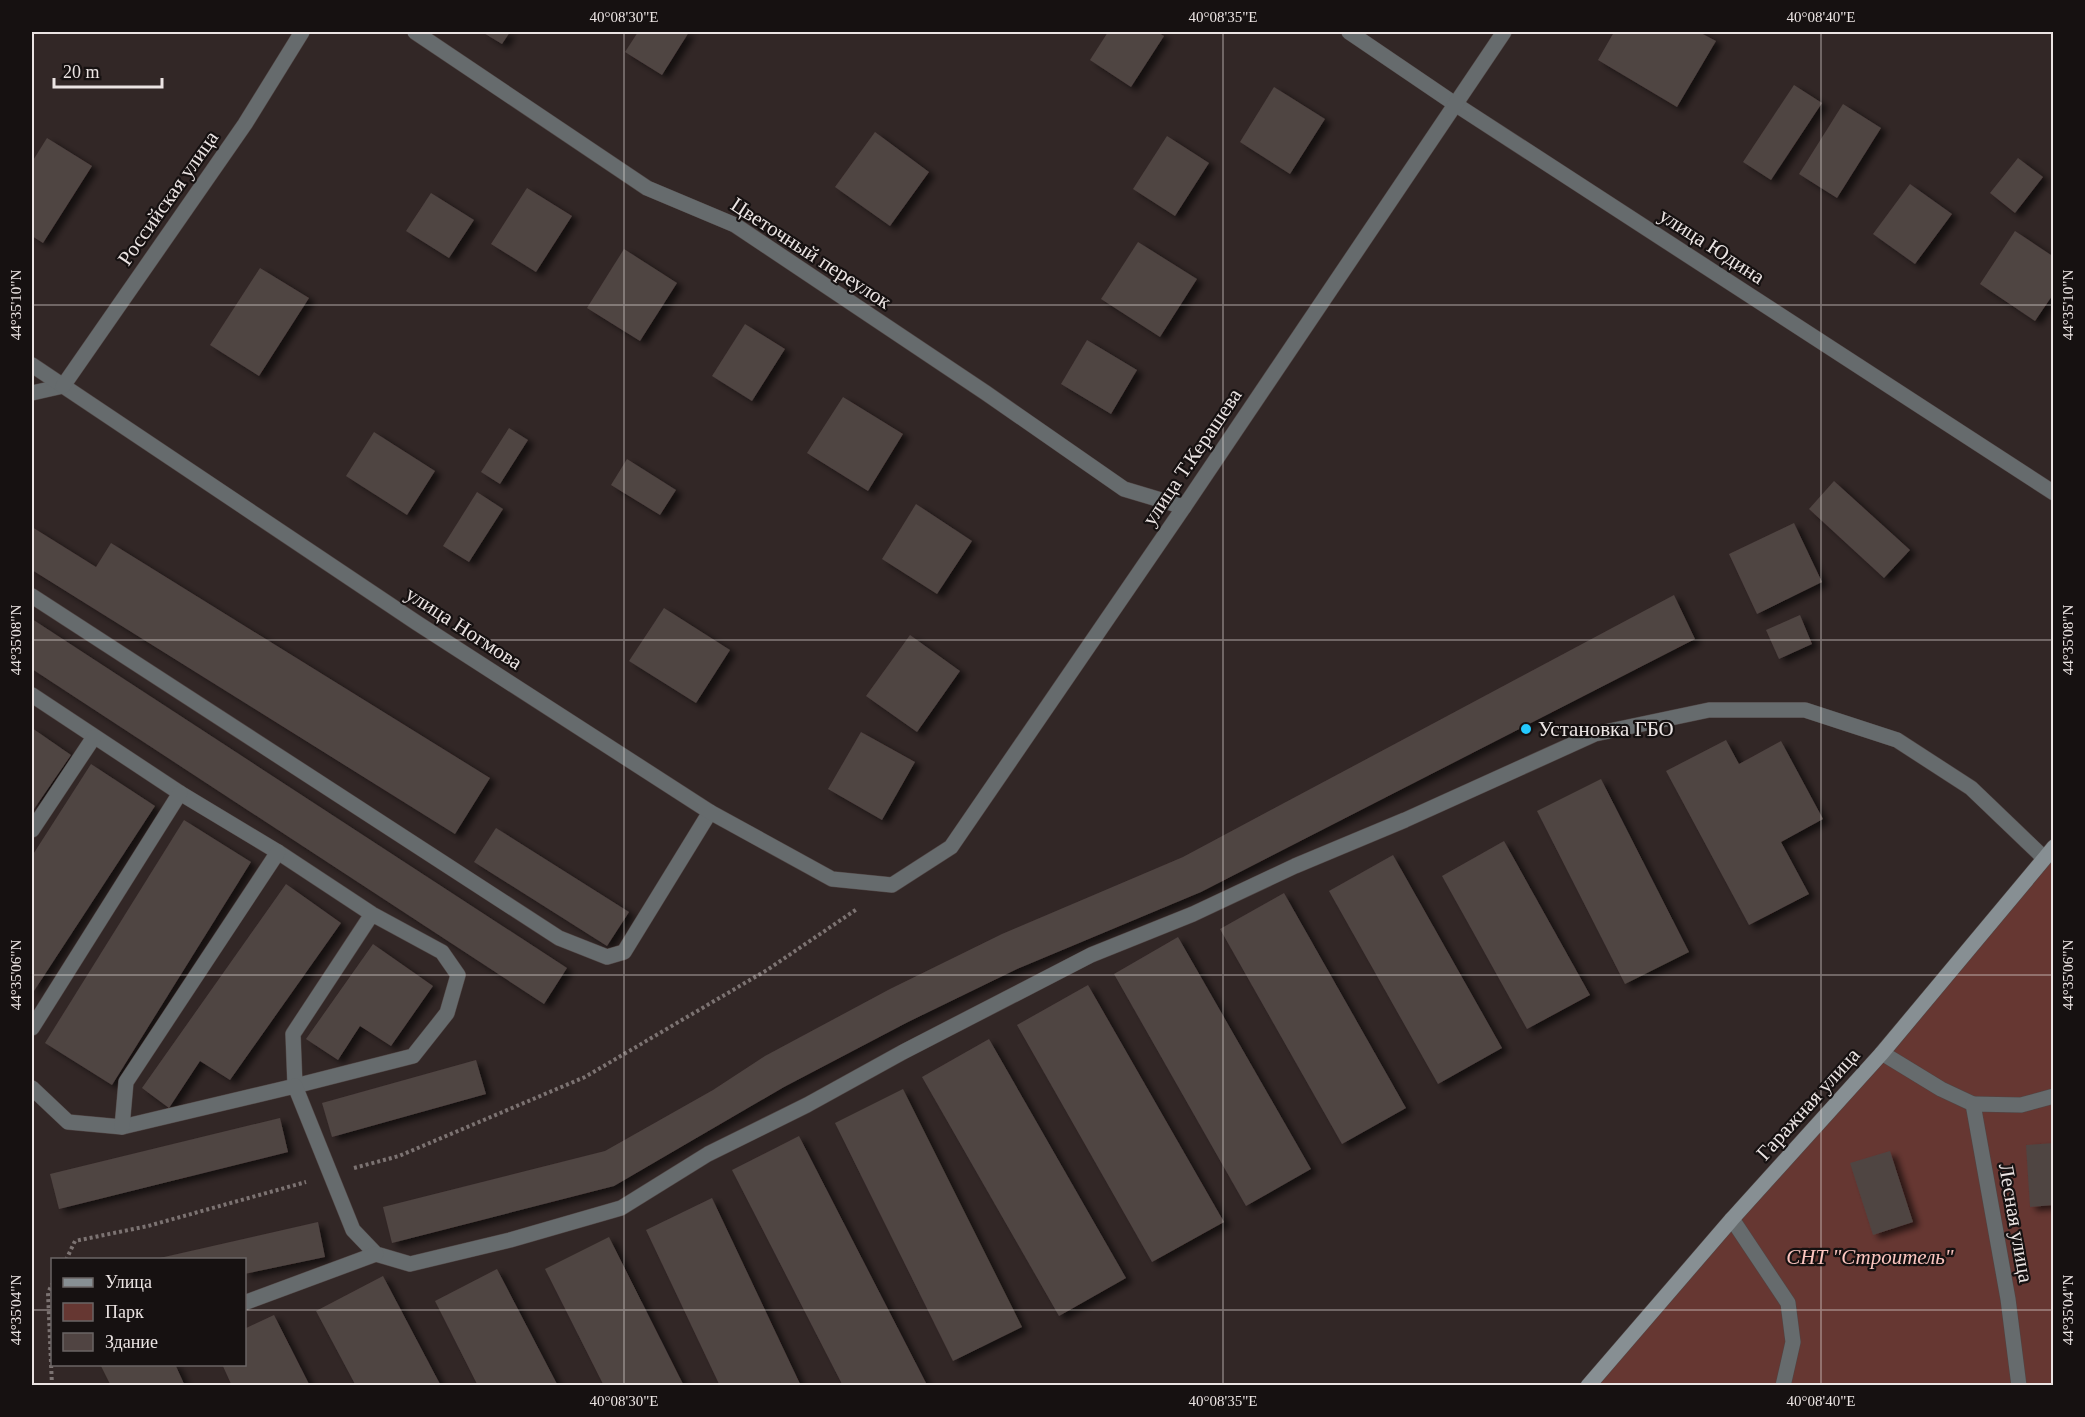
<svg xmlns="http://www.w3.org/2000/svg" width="2085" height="1417" viewBox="0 0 2085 1417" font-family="Georgia,serif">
  <defs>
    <filter id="shadow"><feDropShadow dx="6" dy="4" stdDeviation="3" flood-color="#0009"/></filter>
  </defs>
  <rect width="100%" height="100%" fill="#322726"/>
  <path fill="#663732" d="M2053 847V1385L1588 1386Z"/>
  <g fill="#504442" filter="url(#shadow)">
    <path d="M482 32H510L502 44Z"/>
    <path d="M638 32H689L662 75 625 52Z"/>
    <path d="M1108 32H1157L1164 36 1131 87 1090 60Z"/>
    <path d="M1614 32H1699L1716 41 1677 107 1598 60Z"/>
    <path d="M1794 85 1822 103 1771 180 1743 162Z"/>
    <path d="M1274 87 1325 119 1290 174 1240 142Z"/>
    <path d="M1843 104 1881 128 1837 198 1799 174Z"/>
    <path d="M875 132 929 172 890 226 835 187Z"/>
    <path d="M1167 136 1209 163 1175 216 1133 189Z"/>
    <path d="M47 138 92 166 43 243 32 236V162Z"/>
    <path d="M2018 158 2043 177 2015 213 1990 193Z"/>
    <path d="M1910 184 1952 214 1915 264 1873 234Z"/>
    <path d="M527 188 572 216 536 272 491 244Z"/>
    <path d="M431 193 474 220 449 258 406 231Z"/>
    <path d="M2015 231 2054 257V293L2035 321 1980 284Z"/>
    <path d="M1138 242 1197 279 1160 337 1101 299Z"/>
    <path d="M624 249 677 283 640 341 587 308Z"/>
    <path d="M260 268 309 298 259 376 210 345Z"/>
    <path d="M745 324 785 349 752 401 712 376Z"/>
    <path d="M1087 340 1137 370 1111 414 1061 384Z"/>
    <path d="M843 397 903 434 868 491 807 453Z"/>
    <path d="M509 428 528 440 500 484 481 472Z"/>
    <path d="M374 432 435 471 407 515 346 476Z"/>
    <path d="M627 459 676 490 660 515 611 485Z"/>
    <path d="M1834 481 1910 550 1884 578 1809 509Z"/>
    <path d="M477 492 503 509 469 562 443 546Z"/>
    <path d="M916 504 972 541 937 594 882 559Z"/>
    <path d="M1794 523 1822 582 1757 614 1729 554Z"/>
    <path d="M32 527 96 567 111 543 490 778 455 834 32 570Z"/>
    <path d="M1674 595 1695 639 1201 892 1017 969 908 1022 784 1087 614 1186 392 1243 383 1207 605 1151 713 1090 765 1056 890 989 1002 934 1183 857Z"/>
    <path d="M664 608 730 650 696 703 629 661Z"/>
    <path d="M1800 615 1812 644 1779 659 1766 630Z"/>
    <path d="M32 619 567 968 544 1004 32 669Z"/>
    <path d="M910 635 960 671 917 732 866 696Z"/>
    <path d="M32 728 71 755 32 812Z"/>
    <path d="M861 732 915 762 882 820 828 789Z"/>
    <path d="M1726 740 1739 764 1781 741 1823 819 1781 842 1809 894 1749 925 1666 771Z"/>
    <path d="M91 764 155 806 32 994V856Z"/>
    <path d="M1601 779 1689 952 1625 984 1537 811Z"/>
    <path d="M184 820 251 862 112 1085 45 1043Z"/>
    <path d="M496 828 629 912 607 946 474 862Z"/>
    <path d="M1504 841 1590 995 1527 1029 1442 876Z"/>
    <path d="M1393 855 1502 1048 1438 1084 1329 891Z"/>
    <path d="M286 884 341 923 230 1080 200 1061 169 1108 142 1088Z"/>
    <path d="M1284 893 1406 1108 1342 1144 1220 929Z"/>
    <path d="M1178 937 1311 1169 1246 1206 1114 974Z"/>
    <path d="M373 944 433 986 391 1046 360 1026 338 1060 306 1039Z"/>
    <path d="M1088 985 1224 1222 1152 1262 1017 1025Z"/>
    <path d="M989 1039 1126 1278 1059 1316 922 1077Z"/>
    <path d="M476 1060 486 1094 332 1137 322 1103Z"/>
    <path d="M903 1089 1022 1327 953 1361 835 1123Z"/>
    <path d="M280 1118 288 1152 59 1209 50 1174Z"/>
    <path d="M799 1136 926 1383 921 1386H843L732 1170Z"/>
    <path d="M2054 1143V1205L2030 1207 2026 1145Z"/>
    <path d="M1890 1151 1913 1222 1873 1235 1850 1163Z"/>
    <path d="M712 1198 801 1386H720L646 1230Z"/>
    <path d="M318 1222 325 1257 244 1274V1260H151Z"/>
    <path d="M609 1237 684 1386H604L545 1269Z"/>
    <path d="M497 1269 558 1386H478L435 1301Z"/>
    <path d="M383 1276 441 1386H356L316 1311Z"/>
    <path d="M274 1315 310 1386H232L222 1364H244V1329Z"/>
    <path d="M100 1364H175L185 1386H111Z"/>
  </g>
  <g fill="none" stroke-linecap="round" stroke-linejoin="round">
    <defs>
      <g id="lane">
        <path d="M32 393 63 386"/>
        <path d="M32 596 559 938 607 957 624 952 710 812"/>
        <path d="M32 695 180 793 278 852 372 914 442 952 458 975 447 1013 413 1056 295 1086 293 1034 372 914"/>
        <path d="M32 830 94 737"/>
        <path d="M32 1028 180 793"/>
        <path d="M1882 1053 1941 1089 1973 1104"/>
        <path d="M32 1088 68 1122 122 1127 295 1086 353 1230 376 1254 410 1264 510 1240 621 1208 708 1154 807 1105 903 1052 1091 955 1193 914 1295 866 1405 820 1595 734 1709 710H1805L1897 740 1971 788 2044 858"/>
        <path d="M122 1127 126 1082 278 852"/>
        <path d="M1732 1219 1788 1303 1793 1342 1783 1386"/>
        <path d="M244 1303 376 1254"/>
      </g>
      <g id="street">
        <path d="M415 32 647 188 735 225 986 393 1124 489 1184 507"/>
        <path d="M1349 32 1455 104 2054 493"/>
        <path d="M32 365 417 623 710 812 832 879 892 885 951 847 1184 507 1504 32"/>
        <path d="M63 386 245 124 302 32"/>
        <path d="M2019 1386 2008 1299 1973 1104 2021 1105 2054 1096"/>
      </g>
      <path id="secondary" d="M1588 1386 1732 1219 1882 1053 2054 847"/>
    </defs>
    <use href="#lane" stroke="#504544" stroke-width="16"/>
    <use href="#street" stroke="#504544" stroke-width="16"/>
    <use href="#secondary" stroke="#504544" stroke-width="16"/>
    <g stroke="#7c7372" stroke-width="4" stroke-dasharray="3 3" stroke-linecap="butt">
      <path d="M354 1168 399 1156 585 1077 767 970 857 909"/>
      <path d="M66 1260 75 1241 148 1226 306 1182"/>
      <path d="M52 1386 48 1293 52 1284"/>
    </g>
    <use href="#lane" stroke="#666b6d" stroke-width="15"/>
    <use href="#street" stroke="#666b6d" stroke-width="15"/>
    <use href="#secondary" stroke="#878f93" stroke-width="15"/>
  </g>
  <path fill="none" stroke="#ebe4e3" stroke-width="1.5" stroke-opacity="0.45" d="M624 32V1386M1223 32V1386M1821 32V1386M32 305H2054M32 640H2054M32 975H2054M32 1310H52M244 1310H2054"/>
  <circle fill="#24c9fe" stroke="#161111" stroke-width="2" cx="1526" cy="729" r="6"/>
  <g text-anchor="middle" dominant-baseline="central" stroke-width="4.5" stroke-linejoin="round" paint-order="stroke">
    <g font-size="21" fill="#ebe4e3" stroke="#161111">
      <text transform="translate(168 198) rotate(-55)">Российская улица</text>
      <text transform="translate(1712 246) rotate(33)">улица Юдина</text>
      <text transform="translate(811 253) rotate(33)">Цветочный переулок</text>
      <text transform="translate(1192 457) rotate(-56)">улица Т.Керашева</text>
      <text transform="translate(464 628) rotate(33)">улица Ногмова</text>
      <text transform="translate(1808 1104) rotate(-48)">Гаражная улица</text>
      <text transform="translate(2016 1223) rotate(80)">Лесная улица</text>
    </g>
    <g font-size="21" fill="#ebe4e3" stroke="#161111" text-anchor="start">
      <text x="1538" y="729">Установка ГБО</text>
    </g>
    <g font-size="21" font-style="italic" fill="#fcc6c0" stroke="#161111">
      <text x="1870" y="1257">СНТ "Строитель"</text>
    </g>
  </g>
  <rect width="2085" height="1417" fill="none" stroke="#161111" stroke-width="66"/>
  <rect x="51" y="1258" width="195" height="108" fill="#161111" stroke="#6b6565" stroke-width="1.5"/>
  <rect x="63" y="1278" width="30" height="9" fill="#878f93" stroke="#6b6565" stroke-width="1.5"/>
  <text x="105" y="1288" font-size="18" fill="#ebe4e3">Улица</text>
  <rect x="63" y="1303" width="30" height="18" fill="#663732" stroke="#6b6565" stroke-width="1.5"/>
  <text x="105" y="1318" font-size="18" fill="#ebe4e3">Парк</text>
  <rect x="63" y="1333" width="30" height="18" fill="#504442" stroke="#6b6565" stroke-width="1.5"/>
  <text x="105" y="1348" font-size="18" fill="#ebe4e3">Здание</text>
  <path d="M54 78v9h108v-9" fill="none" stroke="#ebe4e3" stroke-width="3"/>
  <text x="63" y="78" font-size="18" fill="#ebe4e3" stroke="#161111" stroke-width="4.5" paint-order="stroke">20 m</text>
  <rect x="33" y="33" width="2019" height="1351" fill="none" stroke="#ebe4e3" stroke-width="2"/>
  <g font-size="15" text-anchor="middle" fill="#ebe4e3">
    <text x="624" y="22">40°08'30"E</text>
    <text x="1223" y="22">40°08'35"E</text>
    <text x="1821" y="22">40°08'40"E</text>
    <text transform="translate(16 305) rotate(-90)" y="5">44°35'10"N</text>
    <text transform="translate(2068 305) rotate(-90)" y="5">44°35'10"N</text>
    <text transform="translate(16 640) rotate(-90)" y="5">44°35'08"N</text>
    <text transform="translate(2068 640) rotate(-90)" y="5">44°35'08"N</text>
    <text transform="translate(16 975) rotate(-90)" y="5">44°35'06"N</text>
    <text transform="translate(2068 975) rotate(-90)" y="5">44°35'06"N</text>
    <text transform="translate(16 1310) rotate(-90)" y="5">44°35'04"N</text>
    <text transform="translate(2068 1310) rotate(-90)" y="5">44°35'04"N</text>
    <text x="624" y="1406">40°08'30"E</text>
    <text x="1223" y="1406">40°08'35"E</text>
    <text x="1821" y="1406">40°08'40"E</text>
  </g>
</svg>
